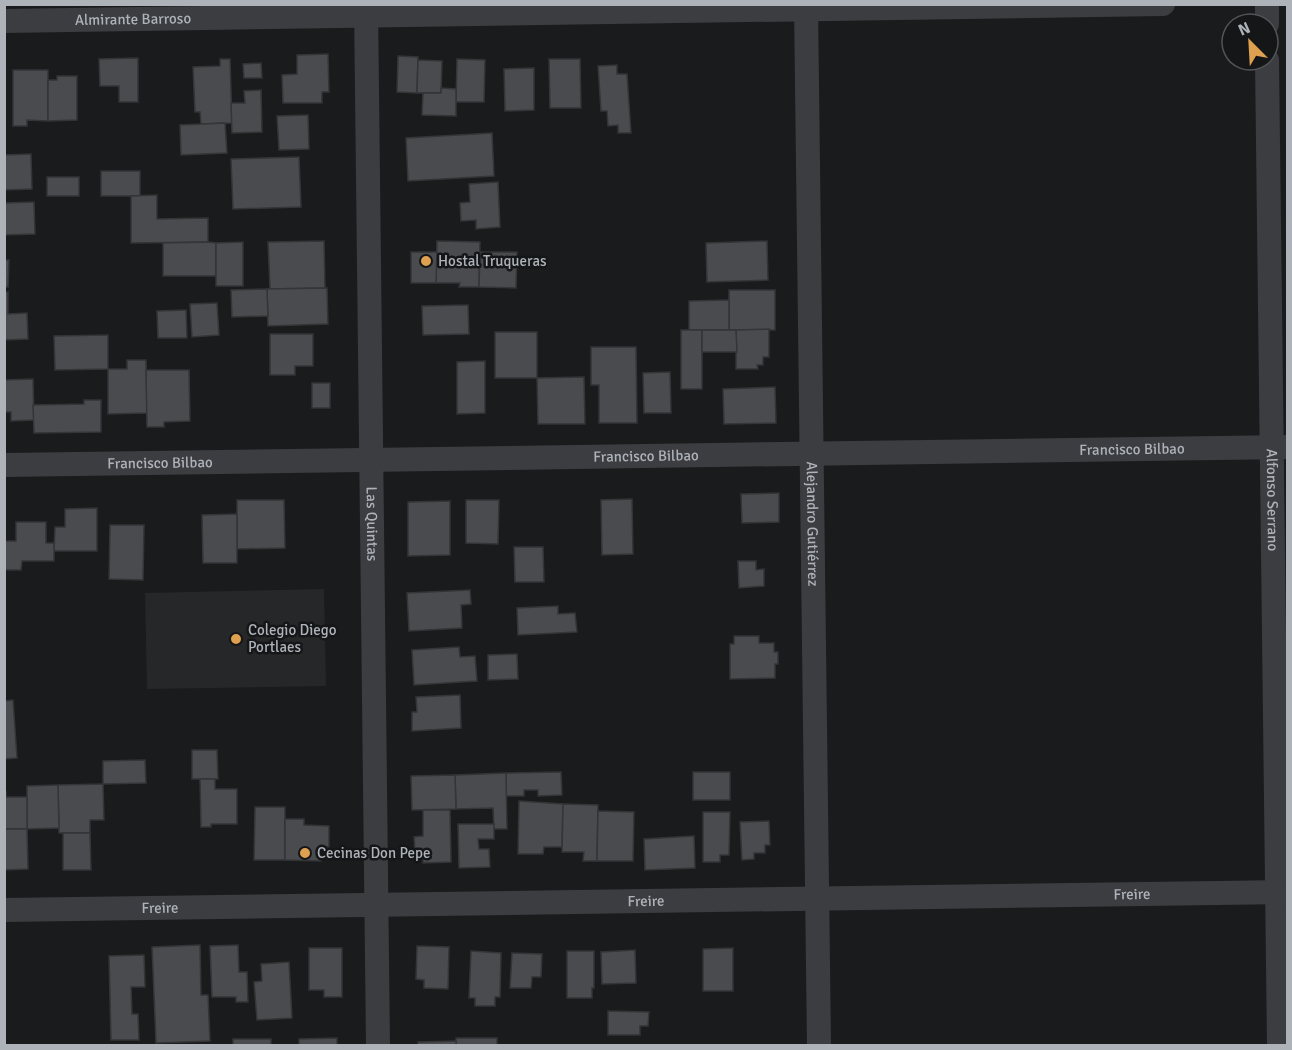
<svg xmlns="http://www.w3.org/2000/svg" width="1292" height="1050" viewBox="0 0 1292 1050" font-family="Signika,sans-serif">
  <rect width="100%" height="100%" fill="#1a1b1c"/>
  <path fill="#262729" d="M324 589 326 686 147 689 145 593Z"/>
  <g fill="#4a4b4e" stroke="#353538" stroke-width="1.5">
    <path d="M328 54 329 92H322V103H283L282 75 297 74V55Z"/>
    <path d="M398 56 418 57 417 93 397 92Z"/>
    <path d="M138 58V102H119V86H100L99 59Z"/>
    <path d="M220 59H230L232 123 201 124 200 112H195L193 67 220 66Z"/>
    <path d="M457 59 485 60 484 102H456Z"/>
    <path d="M549 59H580L581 108H550Z"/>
    <path d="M418 60 442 61 441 93H417Z"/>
    <path d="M261 63 262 78H244L243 64Z"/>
    <path d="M617 65V74H627L631 133H618V125L608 126 607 111H601L598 66Z"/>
    <path d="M534 68V110L505 111 504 69Z"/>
    <path d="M13 70H48V121L27 120V126H13Z"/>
    <path d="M57 76H77V120L48 121V80H57Z"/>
    <path d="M441 88 456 89V116L422 115 423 93H441Z"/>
    <path d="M261 90 262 132 232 133 231 103H245L244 91Z"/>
    <path d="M308 115 309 149 279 150 277 116Z"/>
    <path d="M225 123 227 153 181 155 180 125Z"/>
    <path d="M492 133 494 176 408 181 406 138Z"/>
    <path d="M31 154 32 189 4 190V155Z"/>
    <path d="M299 157 301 207 233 209 231 159Z"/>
    <rect x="101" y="171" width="39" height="25"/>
    <rect x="47" y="177" width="32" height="19"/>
    <path d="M498 182 500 227 476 229V220L461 221 460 203 470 202 469 184Z"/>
    <path d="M157 195V219L208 218V242L131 243V196Z"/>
    <path d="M34 202 35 234 4 235V203Z"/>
    <path d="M324 241 325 288 270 289 268 242Z"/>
    <path d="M437 241 480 242 479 287H459L460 283H436Z"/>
    <path d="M767 241 768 280 707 282 706 243Z"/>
    <path d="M208 242 216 243V276H163V243Z"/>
    <path d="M243 242V286H216V243Z"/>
    <path d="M411 252H437L436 283H411Z"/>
    <path d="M480 252H517L516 288 479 287Z"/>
    <path d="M4 260H9L8 287H4Z"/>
    <path d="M327 288 328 324 268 326 267 289Z"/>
    <path d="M267 289 268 316 232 317 231 290Z"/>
    <rect x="729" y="290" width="46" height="40"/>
    <path d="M4 292H8V314L27 313 28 339 4 340Z"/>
    <path d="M729 300V330H689V301Z"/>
    <path d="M217 303 219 335 192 337 190 304Z"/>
    <path d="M468 305 469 334 423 335 422 306Z"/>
    <path d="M186 310 187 338H158L157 311Z"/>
    <path d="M769 329V357H763V365H757L758 369H736V330Z"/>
    <rect x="681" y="330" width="21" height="59"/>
    <path d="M702 330H736L737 352H702Z"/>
    <rect x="495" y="332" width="42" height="46"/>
    <path d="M270 334H313V366H295V375H270Z"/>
    <path d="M108 335V369L55 370 54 336Z"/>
    <path d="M591 347H636L637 423H599V385H591Z"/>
    <path d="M127 360H146L147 413 108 414V369H127Z"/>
    <path d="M485 361V413L457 414V362Z"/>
    <path d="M146 370H189L190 421 164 422V427H147Z"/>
    <path d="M670 372 671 413H644L643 373Z"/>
    <path d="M584 377 585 424H538L537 378Z"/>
    <path d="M33 379 34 420 11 421V412H4V380Z"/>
    <rect x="312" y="383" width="18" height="25"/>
    <path d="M775 387 776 423 724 424 723 389Z"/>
    <path d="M84 400H101V432L34 433 33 405 84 404Z"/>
    <path d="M779 493V522L742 523 741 494Z"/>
    <path d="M632 499 633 554 602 555 601 500Z"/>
    <path d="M237 500H284L285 548 237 549Z"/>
    <path d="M466 500H499L498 544 466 543Z"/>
    <path d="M450 501V555L408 556V502Z"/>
    <path d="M97 508V551H54L55 527H65V509Z"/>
    <path d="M237 514V563H203L202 515Z"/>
    <path d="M16 522H46V543H54V561H22L21 570H4V541H16Z"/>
    <path d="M110 525H144L143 580 109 579Z"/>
    <path d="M514 547H543L544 582H515Z"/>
    <path d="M738 561H756V570L764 569V586L739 588Z"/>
    <path d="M470 590 471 604 461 605 462 628 409 631 407 593Z"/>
    <path d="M558 606V614L575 613 577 632 518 635 517 608Z"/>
    <path d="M734 636H759V643H774V652H778V664H775V678L730 679V644H734Z"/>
    <path d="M459 647 460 657 475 656 477 681 414 685 412 650Z"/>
    <path d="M517 654 518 679 488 680V655Z"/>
    <path d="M460 695 461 728 412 731V712H417L416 697Z"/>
    <path d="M13 700 17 758 4 759V701Z"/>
    <path d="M192 750H217L218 779H192Z"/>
    <path d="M145 760 146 783 103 784V761Z"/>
    <path d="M561 772 562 795 538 796V790H524V796H506V773Z"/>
    <rect x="693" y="772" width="37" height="28"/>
    <path d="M506 773 507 829H494L493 808 456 809 455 775Z"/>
    <path d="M455 775 456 809 412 810 411 776Z"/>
    <path d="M200 779H215V789H237V824H211V827H201Z"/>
    <path d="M103 784 104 820H90V833H59L58 785Z"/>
    <path d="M58 785 59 828 27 829V786Z"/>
    <path d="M4 792H6V797H27V829H4Z"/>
    <path d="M519 801 563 804 562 847H544L543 854H518Z"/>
    <path d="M563 804 598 805 597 861H583L584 852H562Z"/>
    <path d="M255 807H285V860H254Z"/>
    <path d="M423 810H450L451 862 423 863V852H415L414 837 423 836Z"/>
    <path d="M598 811 634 812 633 861H597Z"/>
    <path d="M703 812H730L729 855H720V862H703Z"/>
    <path d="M285 819H304V825L329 826V847H321V861L285 860Z"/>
    <path d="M769 821 770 845H765V853H754V859L742 860 740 822Z"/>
    <path d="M458 824H494V839H478L479 849H489L490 867 459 868Z"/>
    <path d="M4 829H27L28 869 4 870Z"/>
    <path d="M63 833H90L91 870H63Z"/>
    <path d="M694 836 695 868 645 870 644 839Z"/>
    <path d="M200 945 201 995H208L210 1041 156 1043 152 947Z"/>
    <path d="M238 945 239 972H247L248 1002H236V997H212L210 946Z"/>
    <path d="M417 946 449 947 448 989 424 988V980L416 979Z"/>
    <path d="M309 948H342V997H324V990H309Z"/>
    <path d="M733 948V991H703V949Z"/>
    <path d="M635 950 636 983 602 984 601 952Z"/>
    <path d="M471 951 501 953 500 997H495V1006H475V998H469Z"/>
    <path d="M567 951H594V988H592V998H567Z"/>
    <path d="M512 953 542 954 541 977H532L531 988H510Z"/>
    <path d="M144 955 145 987H131L132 1014H138L139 1040H111L109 956Z"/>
    <path d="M289 962 292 1018 257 1020 254 982 262 981 261 964Z"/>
    <path d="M608 1011 649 1012 648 1026H640V1035H608Z"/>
    <path d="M337 1038V1046H299V1039Z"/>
    <rect x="456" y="1038" width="41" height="8"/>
    <rect x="233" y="1039" width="38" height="7"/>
    <path d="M456 1041V1046H418V1042Z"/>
  </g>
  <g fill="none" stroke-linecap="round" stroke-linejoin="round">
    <g stroke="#3c3d41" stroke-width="24">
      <path id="s1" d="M366 4 378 1046"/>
      <path id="s2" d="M806 4 819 1046"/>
      <path d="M1267 4V24"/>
      <path id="s3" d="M4 21 1163 4"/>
      <path id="s4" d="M1267 60 1279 1046"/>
      <path id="s5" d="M4 465 1288 447"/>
      <path id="s6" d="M4 910 1288 892"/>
    </g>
  </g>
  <g fill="#dfa050" stroke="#151617" stroke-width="2">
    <circle cx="426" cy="261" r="6"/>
    <circle cx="236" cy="639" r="6"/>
    <circle cx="305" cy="853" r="6"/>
  </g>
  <g text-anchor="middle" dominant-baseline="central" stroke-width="5" stroke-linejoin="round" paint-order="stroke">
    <g font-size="15" fill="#aeb3ba" stroke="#151617">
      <text stroke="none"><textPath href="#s3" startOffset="129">Almirante Barroso</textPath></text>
      <text stroke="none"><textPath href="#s5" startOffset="1128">Francisco Bilbao</textPath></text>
      <text stroke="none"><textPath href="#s5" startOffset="642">Francisco Bilbao</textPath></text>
      <text stroke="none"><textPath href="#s5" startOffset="156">Francisco Bilbao</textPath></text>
      <text stroke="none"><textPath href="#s4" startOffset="440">Alfonso Serrano</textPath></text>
      <text stroke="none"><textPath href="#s1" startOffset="520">Las Quintas</textPath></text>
      <text stroke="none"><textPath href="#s2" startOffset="520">Alejandro Gutiérrez</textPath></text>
      <text stroke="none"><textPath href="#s6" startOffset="1128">Freire</textPath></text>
      <text stroke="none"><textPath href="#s6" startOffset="642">Freire</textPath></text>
      <text stroke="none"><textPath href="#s6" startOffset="156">Freire</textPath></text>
    </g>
    <g font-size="15" fill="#aeb3ba" stroke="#151617" text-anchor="start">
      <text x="438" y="261">Hostal Truqueras</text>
      <text x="248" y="630">Colegio Diego<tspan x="248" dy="17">Portlaes</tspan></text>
      <text x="317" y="853">Cecinas Don Pepe</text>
    </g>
  </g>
  <rect width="1292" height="1050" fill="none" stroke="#aeb3ba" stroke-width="12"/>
  <g transform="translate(1250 42) rotate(336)"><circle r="28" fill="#151617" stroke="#525558" stroke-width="1.5"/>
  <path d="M0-4.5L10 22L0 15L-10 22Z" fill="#dfa050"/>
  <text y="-9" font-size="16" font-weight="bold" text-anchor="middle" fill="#aeb3ba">N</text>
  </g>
</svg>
